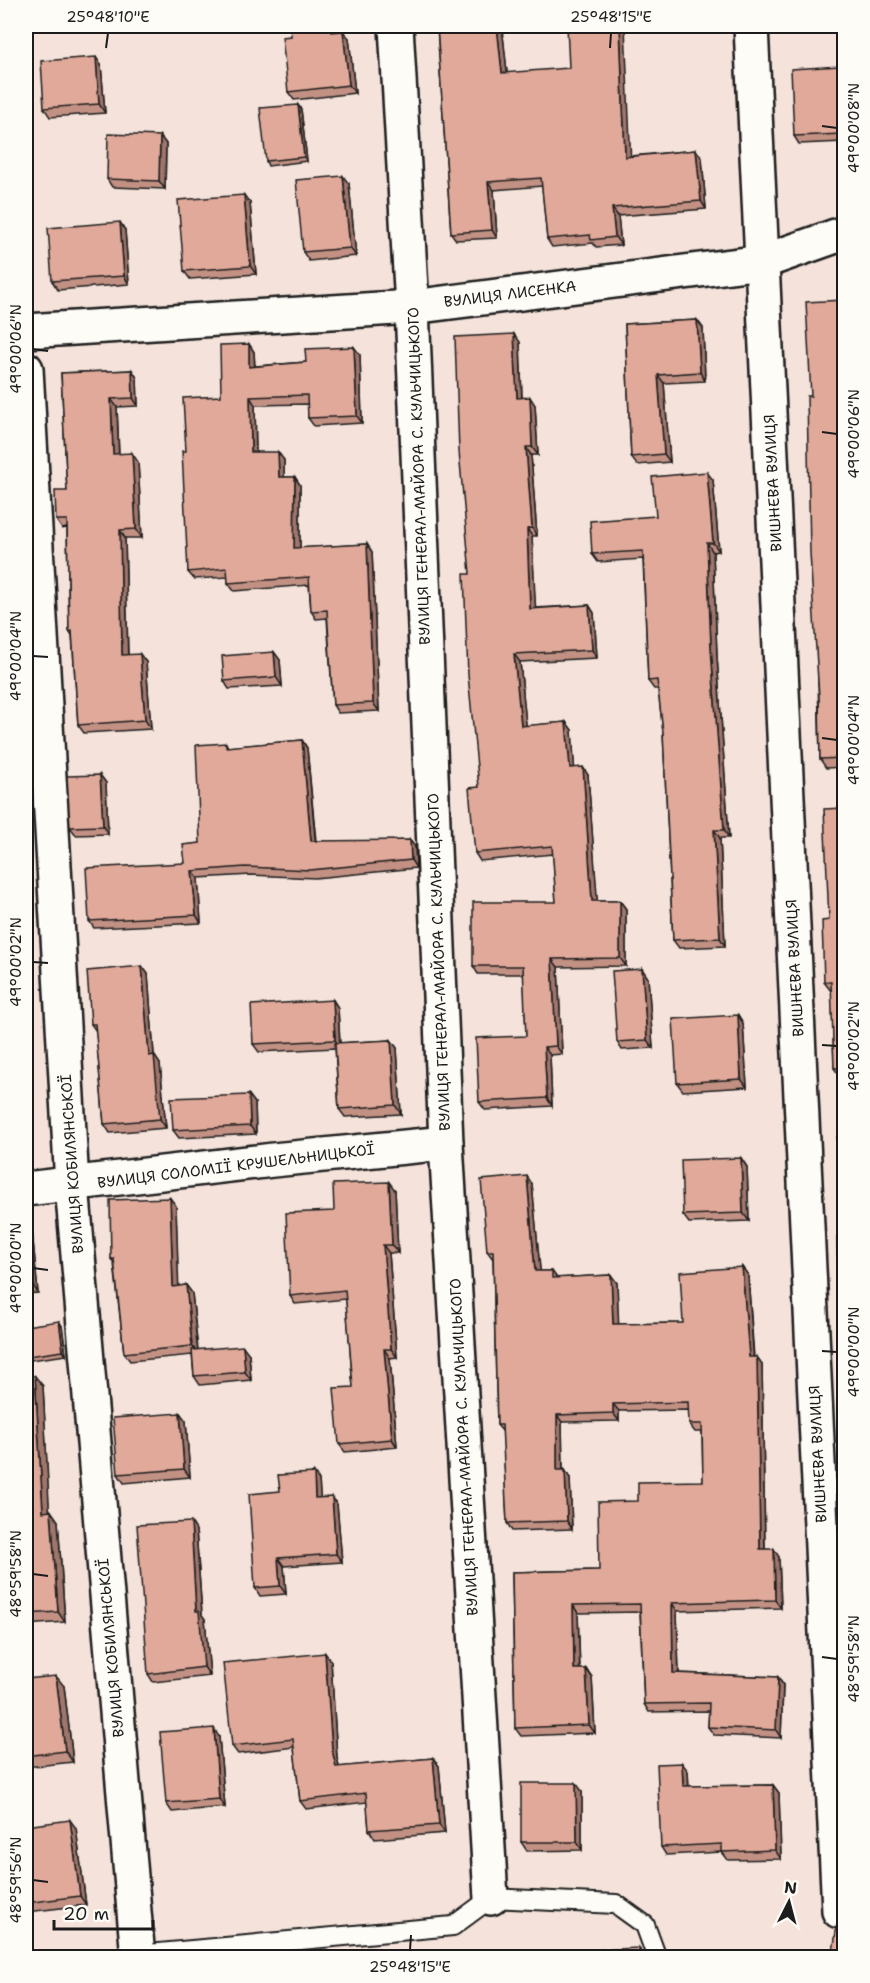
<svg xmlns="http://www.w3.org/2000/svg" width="870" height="1983" viewBox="0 0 870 1983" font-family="'Shantell Sans',sans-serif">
  <rect width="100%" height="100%" fill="#f5e3db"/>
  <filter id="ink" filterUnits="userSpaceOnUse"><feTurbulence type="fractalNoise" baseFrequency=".0167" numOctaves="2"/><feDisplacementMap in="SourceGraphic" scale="12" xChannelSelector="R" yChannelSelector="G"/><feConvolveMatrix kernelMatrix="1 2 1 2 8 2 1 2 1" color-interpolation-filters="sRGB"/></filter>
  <g filter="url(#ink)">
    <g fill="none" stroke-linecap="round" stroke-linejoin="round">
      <defs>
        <path id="lane" d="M137 1955 453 1926 491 1898 616 1904 645 1925 657 1958"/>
        <g id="street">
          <path d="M396 26 412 307 446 1143 491 1898"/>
          <path d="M751 26 839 1911"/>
          <path d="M26 331 412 307 762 262 844 233"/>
          <path d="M26 369 72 1185 138 1958"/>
          <path d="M26 1189 273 1160 446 1143"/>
        </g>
      </defs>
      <use href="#lane" stroke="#1c1c1c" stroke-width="22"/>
      <use href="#street" stroke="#1c1c1c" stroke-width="38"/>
      <use href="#lane" stroke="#fdfcf7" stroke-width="18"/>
      <use href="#street" stroke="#fdfcf7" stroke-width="33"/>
    </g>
    <g fill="#c29184" stroke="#1c1c1c" stroke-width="1.5">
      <path d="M290 26H335V31L349 38 355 93 294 100 288 92 291 36Z"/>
      <path d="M437 26H502L507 73 630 156 696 150 702 158 706 209 618 216 621 245 596 247 593 243 552 247 547 239 542 186 494 190 497 238 456 240 451 233Z"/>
      <path d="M101 65 105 113 50 117 44 108Z"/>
      <path d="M844 73V142L799 144 794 136Z"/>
      <path d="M298 105 301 109 307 161 268 166 266 161Z"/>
      <path d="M160 136 166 144 165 189 112 187 107 179Z"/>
      <path d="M349 184 356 256 309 261 303 252Z"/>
      <path d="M250 203 256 274 190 279 184 271Z"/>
      <path d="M125 230 129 284 58 290 52 281Z"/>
      <path d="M844 300V767L826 768 820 759 811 396Z"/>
      <path d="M697 320 703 328 705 381 664 383 670 462 637 465 631 457 625 324Z"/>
      <path d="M520 342 522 397 535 405 538 455H531L537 536H532L535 608 589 605 594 613 597 658 520 662 526 726 566 722 572 730 574 767 588 775 597 901H620L626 909V966L558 967 562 1054 550 1055 552 1106 485 1110 479 1102 526 1036 524 974H478L473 966 556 902 553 854 480 861 475 853 479 787 470 574Z"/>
      <path d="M249 344 254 352 255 366 306 362 354 347 360 355 362 423 314 426 308 418V404L255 405 256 452 284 460V477H295L300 485V548L367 544 372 552 379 711 338 713 333 705 327 618 316 619 311 611 309 585 234 591 228 583V577L194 579 188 572 221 396Z"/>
      <path d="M132 370 137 378 138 406 117 407 119 454 138 462 142 538H125L128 655 146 662 151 729 84 733 78 725 72 635 69 631 67 528 62 529 56 520 67 491 61 373Z"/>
      <path d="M713 480 719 551 713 552 717 656 729 838H720L725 946 679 948 673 940 663 732 658 689H654L648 681 643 559 598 562 592 554 656 516Z"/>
      <path d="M274 652 280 660 282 686 229 689 224 681Z"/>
      <path d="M302 740 307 748 316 841 415 847 416 868 315 878 251 875 198 878 201 923 94 928 89 921 185 863 200 843 226 743 228 747Z"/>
      <path d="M100 775 106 783 108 834 76 835 70 827Z"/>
      <path d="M844 808V1076L840 1077 834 1068 832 991H831L824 982 829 920Z"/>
      <path d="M142 966 148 974 154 1055 160 1064 166 1128 110 1133 104 1124 96 1031 91 1024Z"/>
      <path d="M642 969 648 978 653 1048 622 1050 617 1042Z"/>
      <path d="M333 1000 338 1008 340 1043 391 1040 397 1048 401 1114 345 1117 339 1109 335 1048 259 1052 253 1044Z"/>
      <path d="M738 1015 743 1023 747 1087 683 1091 677 1083Z"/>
      <path d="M249 1095 255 1103 256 1134 179 1138 173 1130Z"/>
      <path d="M844 1137V1305L839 1298Z"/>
      <path d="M741 1158 747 1167 749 1221 689 1223 683 1215Z"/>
      <path d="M532 1184 540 1271H552L557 1278 611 1275 617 1283 618 1324 683 1323 742 1267 748 1275 754 1357H757L762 1364 765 1549 779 1557 781 1608 677 1611 679 1673 778 1677 783 1685 781 1738 714 1735 708 1727 709 1711 649 1712 644 1704 640 1612 578 1613 580 1669H586L592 1677 595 1733 521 1736 515 1728 512 1572 599 1570 638 1501 703 1481 702 1432H695L689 1424V1410L619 1411V1421L562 1422 563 1470H565L570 1478 572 1529 512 1531 507 1523 503 1432 497 1425 493 1259 487 1251Z"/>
      <path d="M395 1190 398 1253H389L397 1357 390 1358 397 1447 345 1452 339 1444 353 1387 346 1299 295 1304 290 1296 334 1211Z"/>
      <path d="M170 1198 176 1206 178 1286 186 1285 192 1293 198 1350 249 1354 251 1380 200 1385 194 1376 192 1355 130 1361 124 1353 114 1263 111 1259Z"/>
      <path d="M26 1212 31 1220 38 1293 26 1294Z"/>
      <path d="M59 1321 62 1326 66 1355 31 1360 28 1356Z"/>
      <path d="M26 1376 43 1386 49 1511H51L58 1521 65 1622 26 1625Z"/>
      <path d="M180 1413 186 1421 190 1477 124 1483 118 1474Z"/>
      <path d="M319 1480 320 1498 337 1504 342 1562 284 1566 286 1594 260 1596 255 1588 280 1491Z"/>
      <path d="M196 1530 202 1615 205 1619 210 1676 153 1682 148 1674Z"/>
      <path d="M325 1653 331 1661 337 1758 339 1767 433 1758 439 1766 445 1833 375 1839 369 1830 367 1802 306 1809 300 1801 294 1747 238 1754 232 1746Z"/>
      <path d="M26 1679 64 1686 73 1762 26 1767Z"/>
      <path d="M219 1737 225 1807 172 1812 166 1803Z"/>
      <path d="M688 1771 689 1786 773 1785 779 1793 781 1859 728 1860 722 1852 666 1855 661 1847Z"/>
      <path d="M582 1791V1850L527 1851 521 1842Z"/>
      <path d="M26 1826 76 1828 86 1905 27 1912 26 1910Z"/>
    </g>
    <g fill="#9e766c" stroke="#1c1c1c" stroke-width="1.5">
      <path d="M330 26H335L336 40 331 32Z"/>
      <path d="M497 26H502L508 81 502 73Z"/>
      <path d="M620 26H625L631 165 625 157Z"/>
      <path d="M343 31 349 38 355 93 349 85Z"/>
      <path d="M96 57 101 65 105 113 99 104Z"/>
      <path d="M840 66 844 73V136L843 134Z"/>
      <path d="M298 105 301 109 307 161 304 157Z"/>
      <path d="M160 136 166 144 165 189 159 181Z"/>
      <path d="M696 150 702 158 706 209 701 201Z"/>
      <path d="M343 176 349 184 356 256 350 248Z"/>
      <path d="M488 182 494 190 497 238 492 230Z"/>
      <path d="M244 195 250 203 256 274 250 266Z"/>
      <path d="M612 208 618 216 621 245 615 237Z"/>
      <path d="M120 222 125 230 129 284 124 276Z"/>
      <path d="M697 320 703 328 705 381 700 372Z"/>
      <path d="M514 334 520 342 522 405 517 398Z"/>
      <path d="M249 344 254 352 255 375 249 367Z"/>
      <path d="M354 347 360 355 362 423 357 416Z"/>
      <path d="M132 370 137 378 138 406 133 398Z"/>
      <path d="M658 375 664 383 670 462 664 454Z"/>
      <path d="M250 397 255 405 256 460 251 452Z"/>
      <path d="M530 397 535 405 538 455 532 447Z"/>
      <path d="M111 399 117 407 119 463 113 454Z"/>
      <path d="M526 447 531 455 537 536 532 528Z"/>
      <path d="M278 452 284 460V485L279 477Z"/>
      <path d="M132 453 138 462 142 538 136 529Z"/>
      <path d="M707 472 713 480 719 551 713 543Z"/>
      <path d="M295 477 300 485V556L294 548Z"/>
      <path d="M527 529 532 536 536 617 530 609Z"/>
      <path d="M120 530 125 538 128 663 122 655Z"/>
      <path d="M707 543 713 552 717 656 729 838 724 830 711 648Z"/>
      <path d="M367 544 372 552 379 711 373 703Z"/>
      <path d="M589 605 594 613 597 658 592 650Z"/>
      <path d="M274 652 280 660 282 686 276 677Z"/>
      <path d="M140 654 146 662 151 729 145 720Z"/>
      <path d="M514 654 520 662 527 734 521 726Z"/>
      <path d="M566 722 572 730 575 776 570 768Z"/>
      <path d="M302 740 307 748 316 848 311 841Z"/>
      <path d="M583 767 588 775 598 909 592 901Z"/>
      <path d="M100 775 106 783 108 834 103 826Z"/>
      <path d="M714 830 720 838 725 946 720 938Z"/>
      <path d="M410 840 415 847 416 868 411 860Z"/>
      <path d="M192 871 198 878 201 923 196 915Z"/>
      <path d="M620 901 626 909V966L620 958Z"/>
      <path d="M552 959 558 967 562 1054 556 1046Z"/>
      <path d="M142 966 148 974 154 1055 160 1064 166 1128 160 1119 149 1056Z"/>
      <path d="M642 969 648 978 653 1048 647 1040Z"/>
      <path d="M333 1000 338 1008 340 1048 335 1040Z"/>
      <path d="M738 1015 743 1023 747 1087 741 1079Z"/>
      <path d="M391 1040 397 1048 401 1114 395 1105Z"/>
      <path d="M544 1047 550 1055 552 1106 547 1098Z"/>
      <path d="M249 1095 255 1103 256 1134 250 1126Z"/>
      <path d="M26 1103 28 1141 26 1137Z"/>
      <path d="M741 1158 747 1167 749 1221 743 1213Z"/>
      <path d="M527 1176 532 1184 541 1279 535 1271Z"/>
      <path d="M389 1182 395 1190 398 1253 392 1245Z"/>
      <path d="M170 1198 176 1206 179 1295 173 1287Z"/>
      <path d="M26 1212 31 1220 38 1293 32 1284Z"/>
      <path d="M383 1245 389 1253 397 1357 391 1349Z"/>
      <path d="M742 1267 748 1275 754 1365 749 1357Z"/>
      <path d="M611 1275 617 1283 619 1332 613 1324Z"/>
      <path d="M186 1285 192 1293 198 1354 192 1346Z"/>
      <path d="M59 1321 62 1326 66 1355 63 1351Z"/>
      <path d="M243 1346 249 1354 251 1380 245 1372Z"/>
      <path d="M384 1349 390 1358 397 1447 392 1439Z"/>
      <path d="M757 1357 762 1364 765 1557 760 1549Z"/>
      <path d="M35 1376 43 1386 50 1522 43 1512Z"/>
      <path d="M613 1404 619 1411V1421L613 1413Z"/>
      <path d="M180 1413 186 1421 190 1477 184 1469Z"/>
      <path d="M557 1415 562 1422 563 1478 557 1470Z"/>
      <path d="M565 1470 570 1478 572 1529 567 1521Z"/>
      <path d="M314 1473 319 1480 321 1505 315 1498Z"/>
      <path d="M332 1497 337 1504 342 1562 336 1554Z"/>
      <path d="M51 1511 58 1521 65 1622 58 1612Z"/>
      <path d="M191 1522 196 1530 202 1615 205 1619 210 1676 204 1667 196 1611Z"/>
      <path d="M774 1549 779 1557 781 1608 775 1600Z"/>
      <path d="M278 1558 284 1566 286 1594 280 1586Z"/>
      <path d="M672 1603 677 1611 679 1681 673 1673Z"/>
      <path d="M573 1605 578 1613 580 1677 574 1669Z"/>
      <path d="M325 1653 331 1661 337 1758 341 1775 336 1767 332 1750Z"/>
      <path d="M586 1669 592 1677 595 1733 589 1725Z"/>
      <path d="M56 1676 64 1686 73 1762 65 1751Z"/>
      <path d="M778 1677 783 1685 781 1738 776 1730Z"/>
      <path d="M214 1728 219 1737 225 1807 219 1799Z"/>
      <path d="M433 1758 439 1766 445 1833 439 1825Z"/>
      <path d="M682 1763 688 1771 689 1795 683 1786Z"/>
      <path d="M576 1783 582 1791V1850L577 1842Z"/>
      <path d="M773 1785 779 1793 781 1859 775 1850Z"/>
      <path d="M70 1820 76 1828 86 1905 80 1896Z"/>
      <path d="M639 1948 644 1957 645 1958H639Z"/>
    </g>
    <g fill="#e1a99a" stroke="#1c1c1c" stroke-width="1.5">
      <path d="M290 26H330L331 32 343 31 349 85 288 92 282 37 291 36Z"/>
      <path d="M437 26H497L502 73 569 68 567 26H620L625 157 696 150 701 201 612 208 615 237 591 240 590 235 547 239 541 178 488 182 492 230 451 233Z"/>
      <path d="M96 57 99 104 44 108 41 61Z"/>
      <path d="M840 66 843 134 794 136 791 69Z"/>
      <path d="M298 105 304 157 266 161 260 108Z"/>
      <path d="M108 134 160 136 159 181 107 179Z"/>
      <path d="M343 176 350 248 303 252 296 180Z"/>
      <path d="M244 195 250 266 184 271 178 200Z"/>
      <path d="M120 222 124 276 52 281 48 228Z"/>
      <path d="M844 300V758L820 759 819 697 810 553 807 396H811L806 302Z"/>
      <path d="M697 320 700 372 658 375 664 454 631 457 625 324Z"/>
      <path d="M514 334 517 398 530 397 532 447H526L532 528 527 529 530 609 589 605 592 650 514 654 521 726 566 722 570 768 583 767 592 901H620V958L552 959 556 1046 544 1047 547 1098 479 1102 476 1038 526 1036 523 966H473V902H556L552 846 475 853 469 788 479 787 468 675 464 574H470L459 451 455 337Z"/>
      <path d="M249 344V367L306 362 305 349 354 347 357 416 308 418 307 395 250 397 251 452H278L279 477H295L294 548 367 544 373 703 333 705 327 610 311 611 309 577 228 583 227 568 188 572 182 451H186L183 398 221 396 220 345Z"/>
      <path d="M132 370 133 398 111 399 113 454 132 453 136 529 120 530 122 655 140 654 145 720 78 725 72 631H69L67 520H56L55 491H67L61 373Z"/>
      <path d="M707 472 713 543H707L711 648 724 830H714L720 938 673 940 663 732 657 680 648 681 643 551 592 554 590 521 656 516 652 477Z"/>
      <path d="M274 652 276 677 224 681 222 656Z"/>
      <path d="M302 740 311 841 410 840 411 860 310 870 245 867 192 871 196 915 89 921 86 868 185 863 183 845 200 843 196 745 226 743V747Z"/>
      <path d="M100 775 103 826 70 827 67 776Z"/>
      <path d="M844 808V1068H834L831 982H824L822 921 829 920 824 809Z"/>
      <path d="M142 966 149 1056 154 1055 160 1119 104 1124 95 1024H91L87 971Z"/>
      <path d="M642 969 647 1040 617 1042 612 971Z"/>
      <path d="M333 1000 335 1040 253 1044 251 1005Z"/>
      <path d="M738 1015 741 1079 677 1083 673 1019Z"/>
      <path d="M391 1040 395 1105 339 1109 335 1043Z"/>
      <path d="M249 1095 250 1126 173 1130 171 1098Z"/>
      <path d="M837 1137H844V1297L839 1298 837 1238H842Z"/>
      <path d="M741 1158 743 1213 683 1215 681 1160Z"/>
      <path d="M527 1176 535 1271H552V1278L611 1275 613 1324 683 1323 680 1272 742 1267 749 1357H757L760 1549H774L775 1600 672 1603 673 1673 778 1677 776 1730 708 1727 709 1703 644 1704 640 1604 573 1605 574 1669H586L589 1725 515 1728 512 1572 599 1570 598 1502 638 1501V1482L703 1481 702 1424H689L688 1402 613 1404V1413L557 1415V1470H565L567 1521 507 1523 502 1425H497L493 1251H487L481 1180Z"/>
      <path d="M389 1182 392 1245H383L391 1349H384L392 1439 339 1444 334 1388 353 1387 345 1290 290 1296 286 1213 334 1211 333 1184Z"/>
      <path d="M170 1198 173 1287 186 1285 192 1346 124 1353 114 1259H111L110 1200Z"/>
      <path d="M26 1212 32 1284 26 1285Z"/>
      <path d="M59 1321 63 1351 28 1356 26 1336V1326Z"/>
      <path d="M243 1346 245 1372 194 1376 192 1350Z"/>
      <path d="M26 1376H35L43 1512 51 1511 58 1612 26 1614Z"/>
      <path d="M180 1413 184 1469 118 1474 113 1418Z"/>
      <path d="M314 1473 315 1498 332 1497 336 1554 278 1558 280 1586 255 1588 249 1494 280 1491 278 1475Z"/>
      <path d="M191 1522 196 1611H199L204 1667 148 1674 137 1525Z"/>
      <path d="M325 1653 332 1750 336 1767 433 1758 439 1825 369 1830 366 1793 300 1801 293 1739 232 1746 223 1663Z"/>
      <path d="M56 1676 65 1751 26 1756V1679Z"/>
      <path d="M214 1728 219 1799 166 1803 160 1732Z"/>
      <path d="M682 1763 683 1786 773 1785 775 1850 722 1852V1844L661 1847 657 1764Z"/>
      <path d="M521 1783H576L577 1842H521Z"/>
      <path d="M70 1820 80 1896 26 1903V1826Z"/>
      <path d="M837 1925 844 1926V1958H832Z"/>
      <path d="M639 1948V1958H525L524 1953Z"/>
    </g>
  </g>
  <path fill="none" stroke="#1c1c1c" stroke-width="2" d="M106 48 108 33M610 48 611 33M822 126 837 128M33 349 48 351M822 432 837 434M33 656 48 657M822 738 837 740M33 962 48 963M822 1045 837 1046M33 1268 48 1270M822 1351 837 1352M33 1574 48 1576M822 1657 837 1659M33 1880 48 1882M410 1950 411 1935"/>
  <g text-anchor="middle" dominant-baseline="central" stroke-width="4.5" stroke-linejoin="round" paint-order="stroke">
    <g font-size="15" fill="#1c1c1c" stroke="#fdfcf7">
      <text transform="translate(510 294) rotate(-7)">ВУЛИЦЯ ЛИСЕНКА</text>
      <text transform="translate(419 476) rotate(-92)">ВУЛИЦЯ ГЕНЕРАЛ-МАЙОРА С. КУЛЬЧИЦЬКОГО</text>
      <text transform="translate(773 483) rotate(-93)">ВИШНЕВА ВУЛИЦЯ</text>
      <text transform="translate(439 962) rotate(-92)">ВУЛИЦЯ ГЕНЕРАЛ-МАЙОРА С. КУЛЬЧИЦЬКОГО</text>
      <text transform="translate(795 968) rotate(-93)">ВИШНЕВА ВУЛИЦЯ</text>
      <text transform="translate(72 1164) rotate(-94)">ВУЛИЦЯ КОБИЛЯНСЬКОЇ</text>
      <text transform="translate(236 1166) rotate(-7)">ВУЛИЦЯ СОЛОМІЇ КРУШЕЛЬНИЦЬКОЇ</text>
      <text transform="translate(464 1447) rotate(-93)">ВУЛИЦЯ ГЕНЕРАЛ-МАЙОРА С. КУЛЬЧИЦЬКОГО</text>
      <text transform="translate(818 1454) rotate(-93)">ВИШНЕВА ВУЛИЦЯ</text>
      <text transform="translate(111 1648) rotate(-95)">ВУЛИЦЯ КОБИЛЯНСЬКОЇ</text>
    </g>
  </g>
  <rect width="870" height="1983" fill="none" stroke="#fdfcf7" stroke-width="66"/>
  <g transform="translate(789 1902) rotate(6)" stroke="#fdfcf7" stroke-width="4.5" paint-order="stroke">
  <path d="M0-4.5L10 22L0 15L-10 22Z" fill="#1c1c1c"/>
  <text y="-9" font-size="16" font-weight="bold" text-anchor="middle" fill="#1c1c1c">N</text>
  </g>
  <path d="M54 1920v9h99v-9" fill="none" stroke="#1c1c1c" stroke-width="3"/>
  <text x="63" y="1920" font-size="18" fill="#1c1c1c" stroke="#fdfcf7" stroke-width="4.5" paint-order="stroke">20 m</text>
  <rect x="33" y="33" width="804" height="1917" fill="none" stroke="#1c1c1c" stroke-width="2"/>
  <g font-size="15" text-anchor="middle" fill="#1c1c1c">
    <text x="108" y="22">25°48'10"E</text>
    <text x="611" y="22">25°48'15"E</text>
    <text transform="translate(854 128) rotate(-90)" y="5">49°00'08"N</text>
    <text transform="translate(16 349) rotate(-90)" y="5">49°00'06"N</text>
    <text transform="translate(854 434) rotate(-90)" y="5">49°00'06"N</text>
    <text transform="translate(16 656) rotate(-90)" y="5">49°00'04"N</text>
    <text transform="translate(854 740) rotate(-90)" y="5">49°00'04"N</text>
    <text transform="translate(16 962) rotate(-90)" y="5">49°00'02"N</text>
    <text transform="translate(854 1046) rotate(-90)" y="5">49°00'02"N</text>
    <text transform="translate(16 1268) rotate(-90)" y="5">49°00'00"N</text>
    <text transform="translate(854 1352) rotate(-90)" y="5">49°00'00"N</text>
    <text transform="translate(16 1574) rotate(-90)" y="5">48°59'58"N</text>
    <text transform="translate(854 1659) rotate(-90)" y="5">48°59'58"N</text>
    <text transform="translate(16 1880) rotate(-90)" y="5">48°59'56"N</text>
    <text x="410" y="1972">25°48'15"E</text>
  </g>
</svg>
